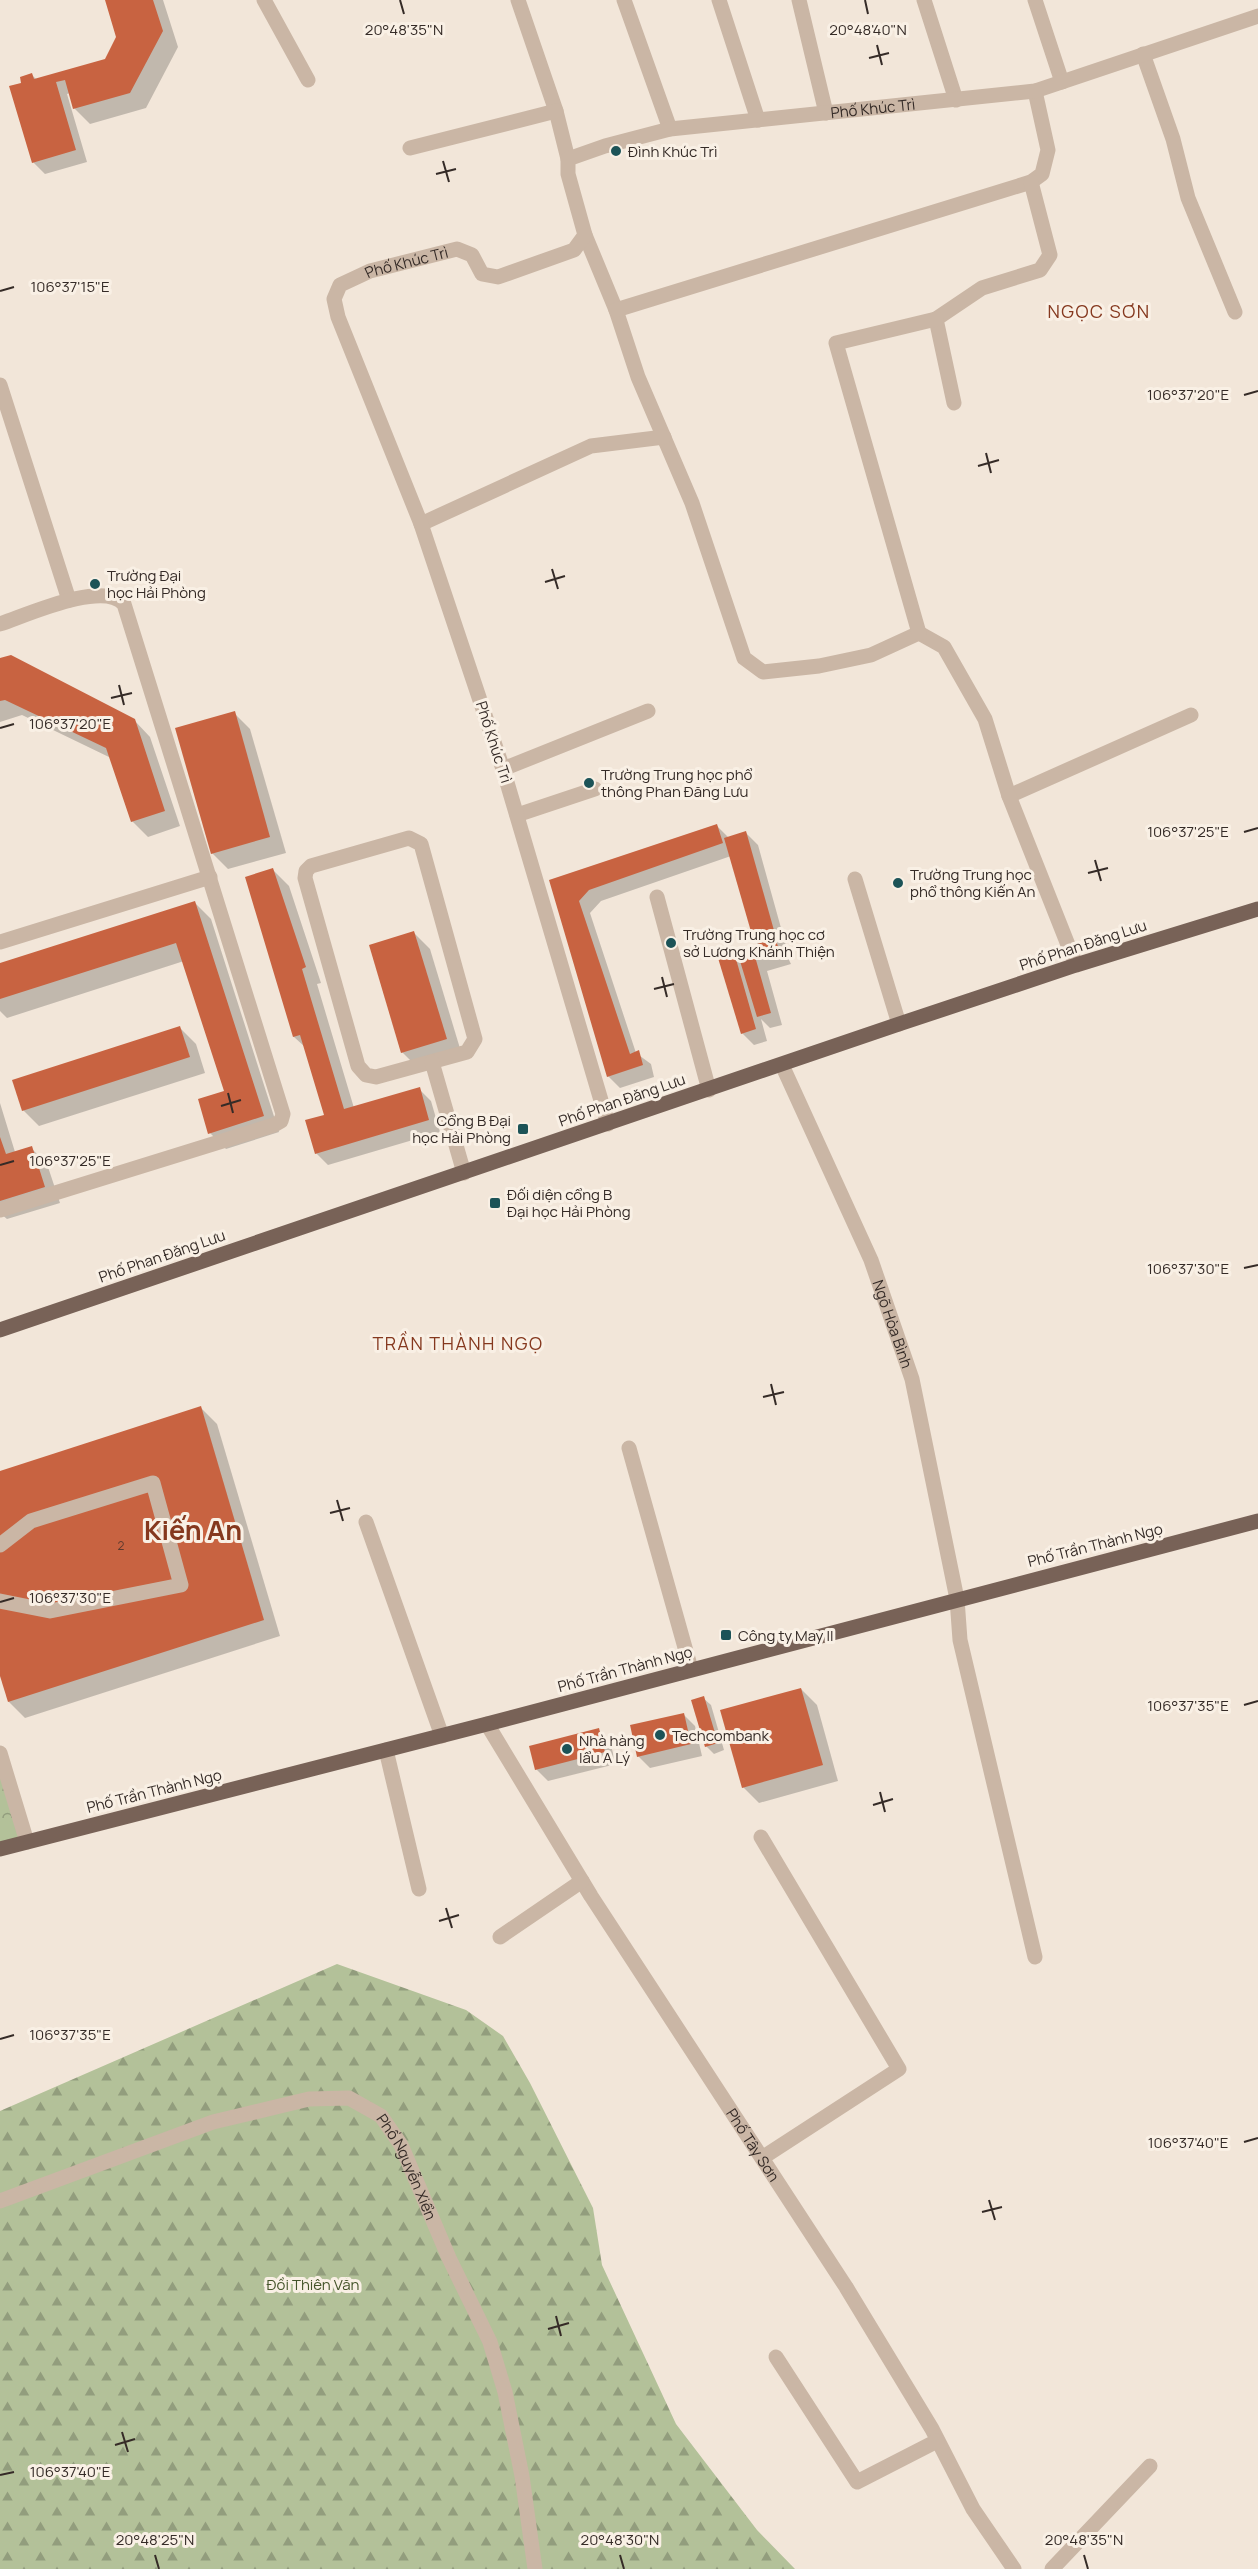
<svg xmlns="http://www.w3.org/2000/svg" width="1258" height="2569" viewBox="0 0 1258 2569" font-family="Manrope,sans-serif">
  <defs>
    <pattern id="forest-firs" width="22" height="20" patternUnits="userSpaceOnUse" patternTransform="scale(1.5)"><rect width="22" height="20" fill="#b3c199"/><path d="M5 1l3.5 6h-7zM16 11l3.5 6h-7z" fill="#929d7d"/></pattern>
    <pattern id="park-crowns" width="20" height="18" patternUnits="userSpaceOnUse" patternTransform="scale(1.5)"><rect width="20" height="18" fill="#b3c199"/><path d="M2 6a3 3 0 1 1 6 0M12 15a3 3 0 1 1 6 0" fill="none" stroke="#929d7d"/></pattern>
  </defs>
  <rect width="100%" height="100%" fill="#f2e6d9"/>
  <path fill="url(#forest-firs)" d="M337 1964 466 2010 503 2036 530 2083 593 2208 602 2265 676 2424 757 2530 795 2569H0V2111Z"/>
  <path fill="url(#park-crowns)" d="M0 1752 27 1842 0 1849Z"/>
  <g fill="#0003">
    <path d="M107 0H163L178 47 146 108 90 124 74 108 70 93 67 94 87 162 45 174 33 162 23 84 32 75 37 80 106 60 118 37Z"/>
    <path d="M0 660 134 720 150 737 180 826 148 837 132 821 111 758 22 715 0 722Z"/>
    <path d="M234 713 250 729 286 853 228 869 212 853Z"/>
    <path d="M717 826 729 838 746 833 758 845 786 946 783 948 791 964 767 971 782 1025 770 1028 761 1019 767 1041 754 1045 742 1033 733 954 742 963 759 945 755 941 731 856 601 901 590 913 636 1053 651 1064 654 1077 620 1088 608 1076 551 881Z"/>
    <path d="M273 870 289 886 321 983 317 984 354 1108 419 1089 431 1101 440 1132 328 1165 316 1153 325 1116 305 1047 294 1037 247 878Z"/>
    <path d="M195 903 211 919 279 1132 226 1149 210 1133 226 1092 184 961 7 1018 0 1011V965Z"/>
    <path d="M414 933 430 949 462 1055 418 1068 402 1052Z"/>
    <path d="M180 1028 196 1044 205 1073 39 1126 23 1110Z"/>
    <path d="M0 1103 15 1152 31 1148 47 1164 60 1203 7 1219 0 1213Z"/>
    <path d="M201 1408 217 1424 280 1636 25 1718 9 1702 0 1671V1472Z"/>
    <path d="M801 1689 817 1705 838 1781 759 1803 743 1787Z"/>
    <path d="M703 1698 711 1705 724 1750 714 1754 706 1746Z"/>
    <path d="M683 1714 695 1726 702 1756 650 1768 638 1756Z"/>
    <path d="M598 1730 610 1742 616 1764 548 1781 536 1769Z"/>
  </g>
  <g fill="#c86341">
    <path d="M105 0H153L163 31 130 93 73 109 65 80 56 82 76 150 32 163 9 86 21 83 20 77 32 73 34 79 105 59 116 37Z"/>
    <path d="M11 655 135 719 165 811 131 822 106 748 5 700 0 701V658Z"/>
    <path d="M235 711 270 837 211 854 175 728Z"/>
    <path d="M717 824 723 843 589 890 579 901 630 1054 639 1050 643 1065 607 1077 549 880Z"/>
    <path d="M746 831 775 934 754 942 724 838Z"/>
    <path d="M273 868 306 967 302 969 344 1109 420 1087 429 1120 315 1154 305 1120 324 1115 300 1035 293 1037 245 877Z"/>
    <path d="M195 901 264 1116 208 1134 198 1099 224 1091 176 943 0 999V963Z"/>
    <path d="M414 931 447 1039 401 1053 369 945Z"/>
    <path d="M775 938 780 952 756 960 771 1013 757 1017 737 951Z"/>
    <path d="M734 952 756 1029 741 1034 718 958Z"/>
    <path d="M180 1026 190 1057 22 1111 12 1080Z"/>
    <path d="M0 1137 6 1154 32 1146 45 1187 0 1201Z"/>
    <path d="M201 1406 264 1620 8 1702 0 1676V1471Z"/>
    <path d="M801 1688 823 1765 742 1788 720 1710Z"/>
    <path d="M704 1696 718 1743 705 1747 691 1700Z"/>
    <path d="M684 1713 691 1744 637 1757 630 1725Z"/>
    <path d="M599 1728 605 1752 535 1770 529 1746Z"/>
  </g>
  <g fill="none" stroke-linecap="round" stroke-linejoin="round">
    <g stroke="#cab6a5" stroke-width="15">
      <path d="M264 0 308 80"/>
      <path d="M518 0 556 111 568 159"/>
      <path d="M624 0 670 129"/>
      <path d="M719 0 758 120"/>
      <path d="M799 0 826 113"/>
      <path d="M924 0 956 100"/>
      <path d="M1035 0 1062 82"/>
      <path d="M1143 54 1173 139 1188 198 1235 312"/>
      <path d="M410 148 556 111"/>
      <path d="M585 235 616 310 638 377 692 503 744 658 763 672 819 666 871 655 919 633 944 647 985 719 1009 796 1191 715"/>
      <path d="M616 310 1031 182 1042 174 1048 150 1035 91"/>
      <path d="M0 385 69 600"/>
      <path d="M954 403 936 319 982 288 1040 270 1050 255 1031 182"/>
      <path d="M421 524 591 446 664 437"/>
      <path d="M0 624C27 615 103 580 124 604L283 1114 281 1121 274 1125 0 1210"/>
      <path d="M919 633 836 343 936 319"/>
      <path d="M503 769 648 711"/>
      <path d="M1009 796 1076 965"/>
      <path d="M517 815 595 789"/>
      <path d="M409 838 421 844 475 1039 467 1052 376 1077 366 1075 358 1066 305 878 306 871 311 866Z"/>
      <path d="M855 879 899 1024"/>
      <path d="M657 897 709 1090"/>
      <path d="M0 942 210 877"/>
      <path d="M432 1062 464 1173"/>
      <path id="s1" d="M782 1065 871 1260 912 1379 957 1599 960 1640 1035 1957"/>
      <path id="s2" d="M608 1124 503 769 421 524 338 317 334 299 340 285 370 271 457 249 472 255 482 274 498 277 574 250 585 235 568 174V159L605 146 670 129 1035 91 1258 16"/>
      <path d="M629 1448 691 1669"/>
      <path d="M366 1522 442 1736"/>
      <path d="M0 1545 31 1521 153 1483 181 1585 50 1611 0 1601"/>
      <path id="s3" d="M487 1724 591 1896 846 2287 932 2429 973 2509 1014 2569"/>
      <path d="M386 1750 419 1889"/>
      <path d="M0 1753 27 1842"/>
      <path d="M761 1837 899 2069 762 2158"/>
      <path d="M500 1937 582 1881"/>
      <path id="s4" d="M0 2201 213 2122 309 2099 349 2098 381 2116 401 2145 449 2258 490 2342 505 2392 522 2476 535 2569"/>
      <path d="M776 2357 857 2482 937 2441"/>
      <path d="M1052 2569 1150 2466"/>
    </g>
    <g stroke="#786257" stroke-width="15">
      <path d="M0 1330 899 1024 1076 965 1258 909"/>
      <path d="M0 1849 487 1724 1258 1521"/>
    </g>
  </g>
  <path fill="none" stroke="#352b27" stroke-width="2" d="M400 0 404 14M865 0 868 14M877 45 882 65M869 58 889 53M443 161 449 182M436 174 456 169M0 291 14 287M1244 395 1258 391M986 453 991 473M978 466 999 460M552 569 558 589M545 582 565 576M119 685 124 705M111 698 132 693M0 728 14 724M1244 832 1258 828M1095 860 1101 881M1088 873 1108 868M662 977 667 997M654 989 674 984M228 1093 233 1113M221 1106 241 1100M0 1165 14 1161M1244 1268 1258 1265M771 1384 776 1405M763 1397 784 1392M337 1500 343 1521M330 1513 350 1508M0 1602 14 1598M1244 1705 1258 1701M880 1792 885 1812M873 1805 893 1799M446 1908 452 1928M439 1921 459 1915M0 2039 14 2035M1244 2142 1258 2138M989 2200 995 2220M982 2212 1002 2207M556 2316 561 2336M548 2329 569 2323M122 2432 128 2452M115 2445 135 2439M0 2475 14 2472M155 2555 159 2569M620 2555 624 2569M1084 2555 1088 2569"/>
  <g fill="#1c5357" stroke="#f9f0e5" stroke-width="2">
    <circle cx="616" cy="151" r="6"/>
    <circle cx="95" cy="584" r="6"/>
    <circle cx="589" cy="783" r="6"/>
    <circle cx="898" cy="883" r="6"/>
    <circle cx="671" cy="943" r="6"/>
    <rect x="517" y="1123" width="12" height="12" rx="3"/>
    <rect x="489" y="1197" width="12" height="12" rx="3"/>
    <rect x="720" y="1629" width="12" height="12" rx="3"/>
    <circle cx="660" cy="1735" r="6"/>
    <circle cx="567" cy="1749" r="6"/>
  </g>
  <g text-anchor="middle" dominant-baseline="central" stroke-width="6" stroke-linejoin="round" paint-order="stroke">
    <g font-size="12" fill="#5a392e">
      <text x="121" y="1545">2</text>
    </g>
    <g font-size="15" fill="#352b27" stroke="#f9f0e5">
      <text stroke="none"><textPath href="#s2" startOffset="1550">Phố Khúc Trì</textPath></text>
      <text stroke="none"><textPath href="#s2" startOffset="956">Phố Khúc Trì</textPath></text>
      <text transform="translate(494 742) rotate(72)">Phố Khúc Trì</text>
      <text transform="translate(1083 945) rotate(-18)">Phố Phan Đăng Lưu</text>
      <text transform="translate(622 1100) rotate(-19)">Phố Phan Đăng Lưu</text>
      <text transform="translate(162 1256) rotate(-19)">Phố Phan Đăng Lưu</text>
      <text stroke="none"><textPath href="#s1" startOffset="282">Ngõ Hòa Bình</textPath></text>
      <text transform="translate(1095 1545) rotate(-14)">Phố Trần Thành Ngọ</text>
      <text transform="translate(625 1669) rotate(-15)">Phố Trần Thành Ngọ</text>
      <text transform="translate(154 1791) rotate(-14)">Phố Trần Thành Ngọ</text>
      <text stroke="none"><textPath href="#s3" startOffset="498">Phố Tây Sơn</textPath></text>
      <text stroke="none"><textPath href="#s4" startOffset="460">Phố Nguyễn Xiển</textPath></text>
    </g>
    <g font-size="15" fill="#352b27" stroke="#f9f0e5" text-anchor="start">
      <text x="628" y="151">Đình Khúc Trì</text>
      <text x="107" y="575">Trường Đại<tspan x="107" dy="17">học Hải Phòng</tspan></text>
      <text x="601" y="774">Trường Trung học phổ<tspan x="601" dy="17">thông Phan Đăng Lưu</tspan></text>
      <text x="910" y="874">Trường Trung học<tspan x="910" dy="17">phổ thông Kiến An</tspan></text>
      <text x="683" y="934">Trường Trung học cơ<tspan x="683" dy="17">sở Lương Khánh Thiện</tspan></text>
      <text x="511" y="1120" text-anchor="end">Cổng B Đại<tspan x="511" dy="17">học Hải Phòng</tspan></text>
      <text x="507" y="1194">Đối diện cổng B<tspan x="507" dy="17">Đại học Hải Phòng</tspan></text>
      <text x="738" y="1635">Công ty May II</text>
      <text x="672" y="1735">Techcombank</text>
      <text x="579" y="1740">Nhà hàng<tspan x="579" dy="17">lẩu A Lý</tspan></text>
    </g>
    <g font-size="15" fill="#44542a" stroke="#f9f0e5">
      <text x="313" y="2284">Đồi Thiên Văn</text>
    </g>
    <g font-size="18" letter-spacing="1.5" fill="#85381e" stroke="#f9f0e5">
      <text x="1099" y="311">NGỌC SƠN</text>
      <text x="458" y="1343">TRẦN THÀNH NGỌ</text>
    </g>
    <g font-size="27" font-weight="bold" fill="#85381e" stroke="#f9f0e5">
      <text x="193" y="1529">Kiến An</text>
    </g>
  </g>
  <g font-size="15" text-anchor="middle" fill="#352b27" stroke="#f9f0e5" stroke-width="6" stroke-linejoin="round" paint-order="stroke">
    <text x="404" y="35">20°48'35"N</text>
    <text x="868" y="35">20°48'40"N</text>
    <text x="70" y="292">106°37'15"E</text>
    <text x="1188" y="400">106°37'20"E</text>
    <text x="70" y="729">106°37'20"E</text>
    <text x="1188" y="837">106°37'25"E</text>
    <text x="70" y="1166">106°37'25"E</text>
    <text x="1188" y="1274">106°37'30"E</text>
    <text x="70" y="1603">106°37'30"E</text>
    <text x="1188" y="1711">106°37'35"E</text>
    <text x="70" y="2040">106°37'35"E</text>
    <text x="1188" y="2148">106°37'40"E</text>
    <text x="70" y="2477">106°37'40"E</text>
    <text x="155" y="2545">20°48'25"N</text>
    <text x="620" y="2545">20°48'30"N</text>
    <text x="1084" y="2545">20°48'35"N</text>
  </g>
</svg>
